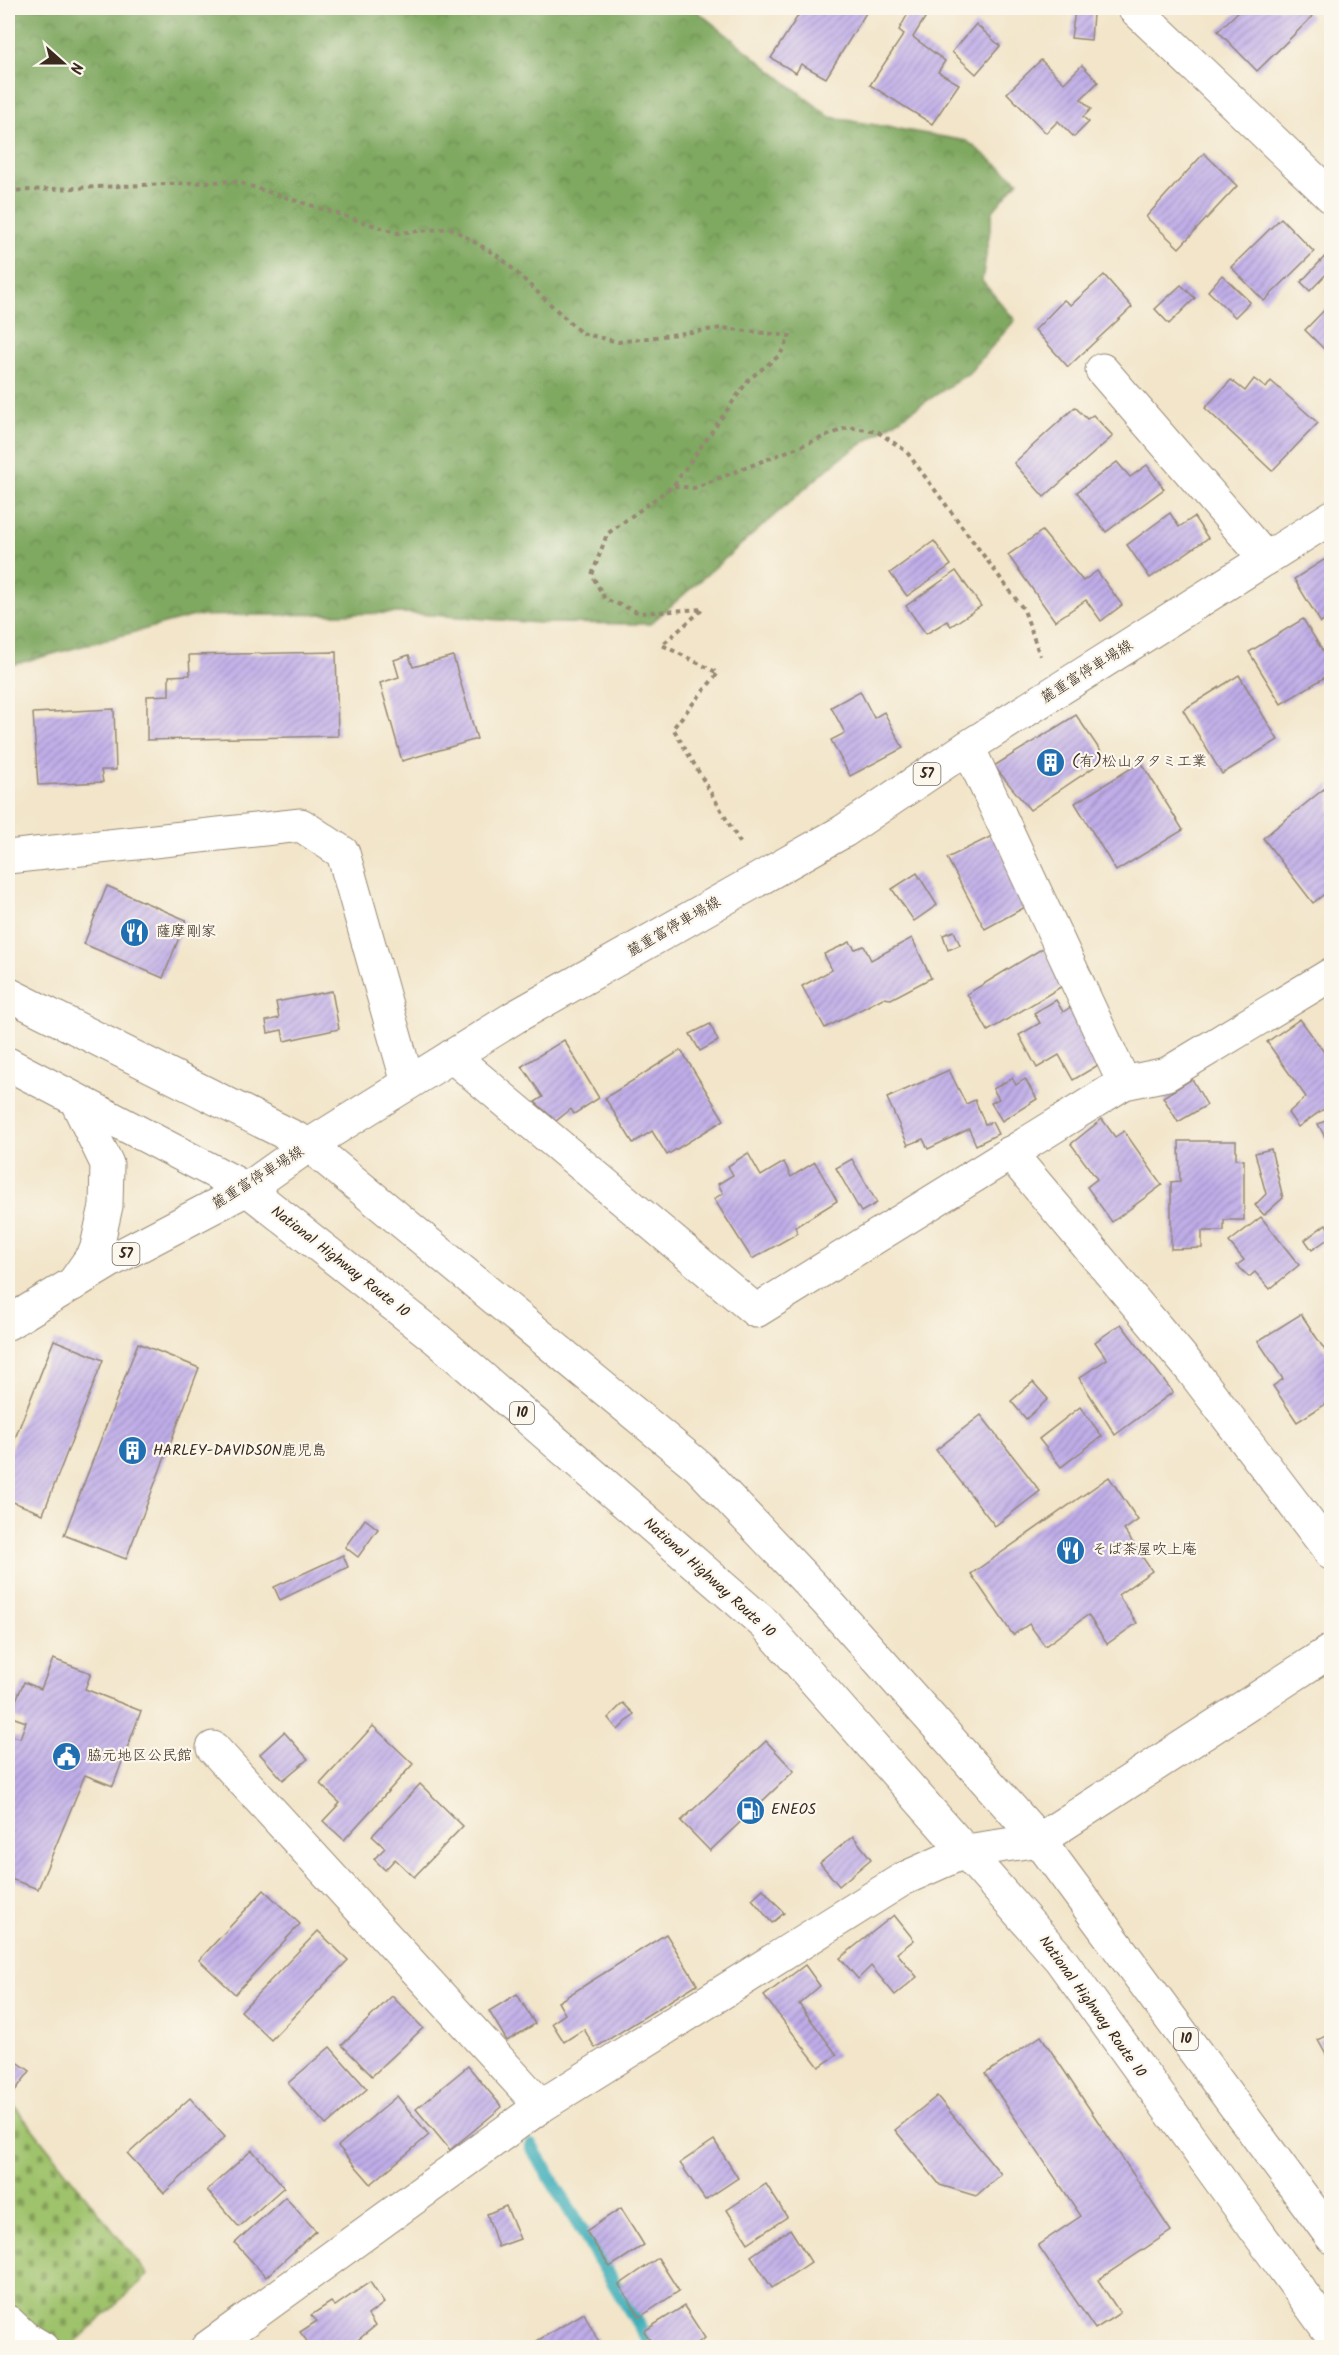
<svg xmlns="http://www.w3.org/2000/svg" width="1339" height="2355" viewBox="0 0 1339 2355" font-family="Kalam,'Klee One',sans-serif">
  <defs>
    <pattern id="forest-crowns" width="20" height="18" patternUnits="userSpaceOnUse" patternTransform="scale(1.5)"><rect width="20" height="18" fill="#7fa860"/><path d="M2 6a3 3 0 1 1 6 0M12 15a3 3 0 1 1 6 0" fill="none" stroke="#69894f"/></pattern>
    <pattern id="cemetery-stones" width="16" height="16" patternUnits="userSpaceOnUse" patternTransform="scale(1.5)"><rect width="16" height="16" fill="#9fc26c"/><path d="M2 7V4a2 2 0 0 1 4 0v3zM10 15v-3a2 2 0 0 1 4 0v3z" fill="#839e58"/></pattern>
    <pattern id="building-hatch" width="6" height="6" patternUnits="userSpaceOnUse" patternTransform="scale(1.5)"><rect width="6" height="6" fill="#c0ade9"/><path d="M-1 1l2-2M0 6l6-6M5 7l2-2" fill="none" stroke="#9d8dbc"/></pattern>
  </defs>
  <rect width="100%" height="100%" fill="#fbf7ec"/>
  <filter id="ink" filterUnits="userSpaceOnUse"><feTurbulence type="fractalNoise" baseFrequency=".0167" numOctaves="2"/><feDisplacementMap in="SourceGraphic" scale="12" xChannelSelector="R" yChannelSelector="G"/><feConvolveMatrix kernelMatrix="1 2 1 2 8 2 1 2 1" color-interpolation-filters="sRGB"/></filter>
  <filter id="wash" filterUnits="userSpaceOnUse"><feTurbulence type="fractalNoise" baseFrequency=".008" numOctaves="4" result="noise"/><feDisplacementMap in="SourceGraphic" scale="24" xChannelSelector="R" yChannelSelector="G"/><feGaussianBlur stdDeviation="1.35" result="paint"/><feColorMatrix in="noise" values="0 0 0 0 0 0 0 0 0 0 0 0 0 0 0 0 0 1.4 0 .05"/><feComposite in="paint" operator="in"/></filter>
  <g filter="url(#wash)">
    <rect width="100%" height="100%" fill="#f2e5c9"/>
    <path fill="url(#forest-crowns)" stroke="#5d693f" stroke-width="1.5" d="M8 8H693L830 117 967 141 1018 181 993 211 982 281 1015 320 969 373 839 459 650 624 539 623 404 613 194 616 8 666Z"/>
    <path fill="url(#cemetery-stones)" stroke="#6d7645" stroke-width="1.5" d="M8 2098 148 2275 70 2347H42L8 2322Z"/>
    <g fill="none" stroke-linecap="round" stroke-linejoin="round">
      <path stroke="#3fafb9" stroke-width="14" d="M531 2146 653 2348"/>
    </g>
    <g id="blocks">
      <g fill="url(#building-hatch)">
        <path d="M803 8H869L826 78 801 64 796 73 771 58Z"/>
        <path d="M911 8H919L928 13 913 37 945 61 938 72 959 84 932 124 870 85 904 34 899 30Z"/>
        <path d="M1242 8H1303L1312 17 1257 71 1218 31Z"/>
        <path d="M1075 11 1093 14 1091 40 1071 38Z"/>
        <path d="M976 24 1000 46 976 74 952 52Z"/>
        <path d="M1041 60 1064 83 1082 65 1098 82 1081 99 1091 109 1083 117 1089 122 1074 137 1058 121 1046 133 1007 93Z"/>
        <path d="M1204 153 1237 186 1179 248 1146 217Z"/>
        <path d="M1281 218 1314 252 1264 301 1231 267Z"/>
        <path d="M1332 249V268L1310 291 1301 282Z"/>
        <path d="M1104 275 1132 307 1068 367 1035 330 1064 300 1071 305Z"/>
        <path d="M1222 275 1250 302 1235 317 1208 291Z"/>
        <path d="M1181 285 1195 298 1169 324 1155 309Z"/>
        <path d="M1332 302V353L1330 355 1305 330Z"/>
        <path d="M1254 379 1266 388 1271 381 1318 423 1272 471 1205 408 1231 380 1245 391Z"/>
        <path d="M1075 407 1087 419 1093 415 1113 436 1044 497 1014 463Z"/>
        <path d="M1117 462 1130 477 1147 465 1164 489 1106 532 1077 492Z"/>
        <path d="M1170 513 1179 527 1194 517 1208 538 1150 578 1127 545Z"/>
        <path d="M1042 531 1083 581 1097 571 1122 605 1101 621 1086 600 1055 621 1008 555Z"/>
        <path d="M934 541 951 565 907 596 890 573Z"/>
        <path d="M1330 556 1332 616 1321 623 1294 579Z"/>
        <path d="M956 571 981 606 951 626 947 621 926 634 906 606Z"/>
        <path d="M1303 619 1332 666V673L1281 704 1249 652Z"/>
        <path d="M336 652 338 736 147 740V696L169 695V676L190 675 189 655Z"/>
        <path d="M409 655 413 667 453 656 477 739 402 761 380 683 399 677 394 660Z"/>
        <path d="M1239 675 1278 740 1222 774 1183 710Z"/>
        <path d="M860 691 874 718 884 712 903 748 850 776 831 740 845 733 831 707Z"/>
        <path d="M114 709 116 770H101L103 782 38 785 33 713Z"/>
        <path d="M1076 715 1106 759 1030 810 994 766Z"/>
        <path d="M1141 762 1183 830 1116 871 1075 803Z"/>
        <path d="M1330 784 1332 888 1313 903 1263 838Z"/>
        <path d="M994 835 1029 905 985 929 947 858Z"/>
        <path d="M917 873 937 905 914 921 892 889Z"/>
        <path d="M107 886 186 920 163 978 84 944Z"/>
        <path d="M954 931 960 945 948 950 943 935Z"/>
        <path d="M912 938 931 978 891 999 883 998 825 1028 802 986 832 970 824 954 850 942 855 949 864 946 871 960Z"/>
        <path d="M1043 948 1064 985 988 1031 967 994Z"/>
        <path d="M332 991 339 1029 284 1041 282 1030 268 1033 266 1021 279 1018 276 1002Z"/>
        <path d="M1056 1000 1063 1012 1072 1006 1105 1061 1073 1080 1059 1055 1037 1068 1019 1035 1040 1023 1034 1013Z"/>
        <path d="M1300 1019 1332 1063V1069L1324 1074 1332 1084V1103L1298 1127 1288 1113 1306 1097 1267 1042Z"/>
        <path d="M710 1024 718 1041 700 1051 690 1034Z"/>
        <path d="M564 1040 599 1098 574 1114 571 1109 556 1121 535 1102 543 1097 522 1066Z"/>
        <path d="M681 1050 724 1120 667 1155 652 1131 633 1143 605 1098Z"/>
        <path d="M949 1070 966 1104 975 1100 985 1124 992 1122 998 1134 976 1145 969 1129 928 1149 923 1139 908 1145 887 1098Z"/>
        <path d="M1012 1078 1016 1085 1025 1079 1037 1099 1002 1121 991 1103 999 1099 993 1089Z"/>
        <path d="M1192 1079 1207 1105 1178 1122 1163 1097Z"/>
        <path d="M1332 1118V1150L1318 1124Z"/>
        <path d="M1102 1119 1115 1137 1124 1131 1162 1185 1112 1222 1087 1187 1097 1179 1071 1144Z"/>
        <path d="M1179 1141H1236V1159L1244 1160V1220H1224V1231H1202V1248L1171 1249V1182L1180 1181Z"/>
        <path d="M1271 1149 1283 1198 1264 1215 1255 1205 1266 1194 1255 1153Z"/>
        <path d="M748 1153 761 1176 784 1162 791 1177 815 1162 837 1201 795 1227 798 1233 752 1259 714 1199 723 1193 718 1184 733 1175 728 1166Z"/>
        <path d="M852 1159 877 1203 861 1212 836 1168Z"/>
        <path d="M1261 1217 1299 1265 1270 1289 1255 1272 1249 1277 1237 1265 1244 1260 1229 1242Z"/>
        <path d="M1326 1224 1332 1236 1312 1250 1305 1240Z"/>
        <path d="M1301 1314 1332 1361V1400L1297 1422 1273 1386 1283 1379 1258 1341Z"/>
        <path d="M1121 1324 1173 1392 1115 1435 1079 1378 1107 1359 1095 1342Z"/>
        <path d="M54 1340 103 1360 43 1514 8 1500V1456Z"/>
        <path d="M138 1343 199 1368 126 1559 64 1535Z"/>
        <path d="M1033 1382 1048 1399 1026 1419 1011 1401Z"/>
        <path d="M1080 1407 1102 1436 1061 1467 1039 1439Z"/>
        <path d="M981 1415 1040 1491 995 1526 936 1450Z"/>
        <path d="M1109 1477 1138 1520 1124 1530 1152 1571 1118 1595 1137 1623 1107 1644 1088 1615 1045 1646 1029 1624 1013 1635 971 1574Z"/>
        <path d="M365 1519 378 1529 358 1557 345 1547Z"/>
        <path d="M343 1555 348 1567 280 1600 274 1587Z"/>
        <path d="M53 1659 91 1673 85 1689 141 1711 113 1786 85 1775 38 1889 8 1878V1735L20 1738 26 1722 9 1716 24 1682 41 1689Z"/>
        <path d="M623 1703 634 1714 618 1730 608 1718Z"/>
        <path d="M373 1726 413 1764 344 1840 323 1821 340 1803 320 1784Z"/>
        <path d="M284 1732 308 1759 283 1780 260 1754Z"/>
        <path d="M766 1741 794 1771 710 1851 681 1821Z"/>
        <path d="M420 1784 463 1826 414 1877 395 1859 385 1870 374 1859 385 1848 372 1836Z"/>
        <path d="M853 1836 871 1859 839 1886 820 1863Z"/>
        <path d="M763 1889 784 1913 772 1923 752 1899Z"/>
        <path d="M264 1890 300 1924 235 1994 199 1960Z"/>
        <path d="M894 1915 914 1940 897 1953 917 1977 895 1995 871 1966 858 1979 840 1958Z"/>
        <path d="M318 1931 348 1960 271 2040 241 2011Z"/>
        <path d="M666 1934 697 1984 595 2048 584 2029 564 2042 552 2023 565 2014 558 2002Z"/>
        <path d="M805 1965 820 1986 799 2004 837 2055 819 2067 764 1996Z"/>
        <path d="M517 1994 535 2024 507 2041 489 2011Z"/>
        <path d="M392 1996 423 2028 372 2076 342 2045Z"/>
        <path d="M1332 2033V2066L1318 2040Z"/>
        <path d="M1041 2036 1171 2231 1098 2280 1120 2313 1095 2329 1038 2245 1081 2216 985 2074Z"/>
        <path d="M330 2047 367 2089 326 2125 288 2083Z"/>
        <path d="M13 2059 30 2071 14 2092 8 2086V2066Z"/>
        <path d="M468 2066 502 2107 450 2150 416 2109Z"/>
        <path d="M397 2096 429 2135 371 2184 338 2146Z"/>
        <path d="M937 2096 1001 2174 976 2196 940 2185 895 2130Z"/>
        <path d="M190 2098 225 2137 164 2193 128 2154Z"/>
        <path d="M714 2140 738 2178 705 2200 680 2163Z"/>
        <path d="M252 2150 284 2187 239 2227 207 2190Z"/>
        <path d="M766 2184 787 2217 748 2243 727 2210Z"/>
        <path d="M285 2197 316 2231 266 2277 235 2243Z"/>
        <path d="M506 2206 520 2239 498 2247 487 2214Z"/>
        <path d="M621 2208 644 2245 610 2267 586 2231Z"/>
        <path d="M790 2229 811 2262 772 2288 751 2256Z"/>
        <path d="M658 2258 679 2291 640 2317 619 2285Z"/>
        <path d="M370 2282 384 2303 368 2315 375 2326 348 2348H312L300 2332 317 2321 311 2315 331 2302 335 2306Z"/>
        <path d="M684 2306 705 2338 690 2348H655L644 2331Z"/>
        <path d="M584 2313 601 2347 608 2342 612 2348H538L535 2342Z"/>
      </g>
    </g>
  </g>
  <g filter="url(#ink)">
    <use href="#blocks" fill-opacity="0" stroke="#968874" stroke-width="1.5"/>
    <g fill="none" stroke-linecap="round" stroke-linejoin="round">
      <defs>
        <g id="street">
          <path d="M1134 8 1332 197"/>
          <path d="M1102 370 1266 559"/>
          <path d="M968 747 1124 1083"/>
          <path d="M8 857 301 825 343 853 408 1083"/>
          <path d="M452 1056 756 1311 1124 1083 1167 1074 1332 974"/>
          <path d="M1010 1153 1192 1370 1332 1554"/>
          <path d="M213 1748 541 2106"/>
          <path d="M8 2322 24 2337 42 2348"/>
          <path d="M207 2348 541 2106 903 1879 966 1851 1039 1840"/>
        </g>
        <path id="secondary" d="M1039 1840 1332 1650"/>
        <path id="primary" d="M8 1323 112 1260 247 1189 309 1145 515 1017 844 831 968 747 1332 517"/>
        <g id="highway">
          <path d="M8 994 309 1145 698 1466 828 1603 1039 1840 1332 2237"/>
          <path d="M8 1064 247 1189 436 1338 766 1625 1060 1959 1332 2335"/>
          <path d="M73 1284 96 1251 106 1206 107 1164 76 1100"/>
        </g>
      </defs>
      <use href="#street" stroke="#968874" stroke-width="35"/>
      <use href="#secondary" stroke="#968874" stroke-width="35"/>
      <use href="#primary" stroke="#968874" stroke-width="35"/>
      <use href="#highway" stroke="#968874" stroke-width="35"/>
      <g stroke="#968874" stroke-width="4" stroke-dasharray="4.5 4.5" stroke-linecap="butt">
        <path d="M8 191 234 181 398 233 451 228 501 258 581 333 618 342 722 328 790 336 780 355 749 379 673 486 607 534 592 575 605 599 640 613 703 609 662 645 718 673 673 728 742 846"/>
        <path d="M674 486 694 488 849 427 878 432 906 451 1024 610 1040 656"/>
      </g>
      <use href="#street" stroke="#fff" stroke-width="33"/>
      <use href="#secondary" stroke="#fff" stroke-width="33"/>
      <use href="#primary" stroke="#fff" stroke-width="33"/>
      <use href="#highway" stroke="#fff" stroke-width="33"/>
    </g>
  </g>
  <defs>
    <symbol id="building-disc" viewBox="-11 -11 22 22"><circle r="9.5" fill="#1f6fb2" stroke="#fbf7ec"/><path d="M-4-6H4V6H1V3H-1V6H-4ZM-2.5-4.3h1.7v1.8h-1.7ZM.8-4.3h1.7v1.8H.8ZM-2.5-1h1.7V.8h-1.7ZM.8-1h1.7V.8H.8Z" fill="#fff"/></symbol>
    <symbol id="restaurant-disc" viewBox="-11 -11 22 22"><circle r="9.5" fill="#1f6fb2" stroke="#fbf7ec"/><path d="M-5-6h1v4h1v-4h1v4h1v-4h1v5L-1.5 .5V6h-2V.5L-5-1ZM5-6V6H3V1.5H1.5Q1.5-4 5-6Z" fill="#fff"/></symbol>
    <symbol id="civic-disc" viewBox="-11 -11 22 22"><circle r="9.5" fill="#1f6fb2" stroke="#fbf7ec"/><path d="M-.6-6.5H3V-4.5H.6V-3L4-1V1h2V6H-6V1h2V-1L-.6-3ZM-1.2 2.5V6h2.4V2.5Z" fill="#fff"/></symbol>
    <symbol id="fuel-disc" viewBox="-11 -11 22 22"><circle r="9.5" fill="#1f6fb2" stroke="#fbf7ec"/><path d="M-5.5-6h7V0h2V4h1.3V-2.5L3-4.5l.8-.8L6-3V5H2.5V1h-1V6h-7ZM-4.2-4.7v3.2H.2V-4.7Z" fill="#fff"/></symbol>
  </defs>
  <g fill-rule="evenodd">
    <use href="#building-disc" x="1034" y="746" width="33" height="33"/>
    <use href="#restaurant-disc" x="118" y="916" width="33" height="33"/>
    <use href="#building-disc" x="116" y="1434" width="33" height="33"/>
    <use href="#restaurant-disc" x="1054" y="1534" width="33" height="33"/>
    <use href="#civic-disc" x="50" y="1740" width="33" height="33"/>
    <use href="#fuel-disc" x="734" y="1794" width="33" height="33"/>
  </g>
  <g text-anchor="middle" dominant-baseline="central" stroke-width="4.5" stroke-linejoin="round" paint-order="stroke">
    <g fill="#fbf7ec" stroke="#75685c" stroke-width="1.5">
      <rect x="913.5" y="763" width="27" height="22" rx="4.5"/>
      <rect x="112.5" y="1243" width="27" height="22" rx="4.5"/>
      <rect x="510" y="1402" width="24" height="22" rx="4.5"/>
      <rect x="1174" y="2028" width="24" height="22" rx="4.5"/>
    </g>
    <g font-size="14" font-weight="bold" fill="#3b2a1e">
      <text x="927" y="774">57</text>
      <text x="126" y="1254">57</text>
      <text x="522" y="1413">10</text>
      <text x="1186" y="2039">10</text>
    </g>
    <g font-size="15" fill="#3b2a1e" stroke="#fbf7ec">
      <text transform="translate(1087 672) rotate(-32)">麓重富停車場線</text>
      <text transform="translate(674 927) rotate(-30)">麓重富停車場線</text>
      <text transform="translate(258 1178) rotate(-32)">麓重富停車場線</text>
      <text transform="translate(340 1262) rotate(38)">National Highway Route 10</text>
      <text transform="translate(709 1578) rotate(42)">National Highway Route 10</text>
      <text transform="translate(1092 2007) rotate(54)">National Highway Route 10</text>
    </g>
    <g font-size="15" fill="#3b2a1e" stroke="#fbf7ec" text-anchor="start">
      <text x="1072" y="762">(有)松山タタミ工業</text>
      <text x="156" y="932">薩摩剛家</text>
      <text x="153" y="1451">HARLEY-DAVIDSON鹿児島</text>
      <text x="1092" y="1550">そば茶屋吹上庵</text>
      <text x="87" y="1756">脇元地区公民館</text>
      <text x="771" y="1810">ENEOS</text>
    </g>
  </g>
  <rect width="1339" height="2355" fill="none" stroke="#fbf7ec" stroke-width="30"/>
  <g transform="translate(63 63) rotate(111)" stroke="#fbf7ec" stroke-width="4.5" paint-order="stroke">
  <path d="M0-4.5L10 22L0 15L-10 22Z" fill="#3b2a1e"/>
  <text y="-9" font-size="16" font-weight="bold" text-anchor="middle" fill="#3b2a1e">N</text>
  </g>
</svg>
